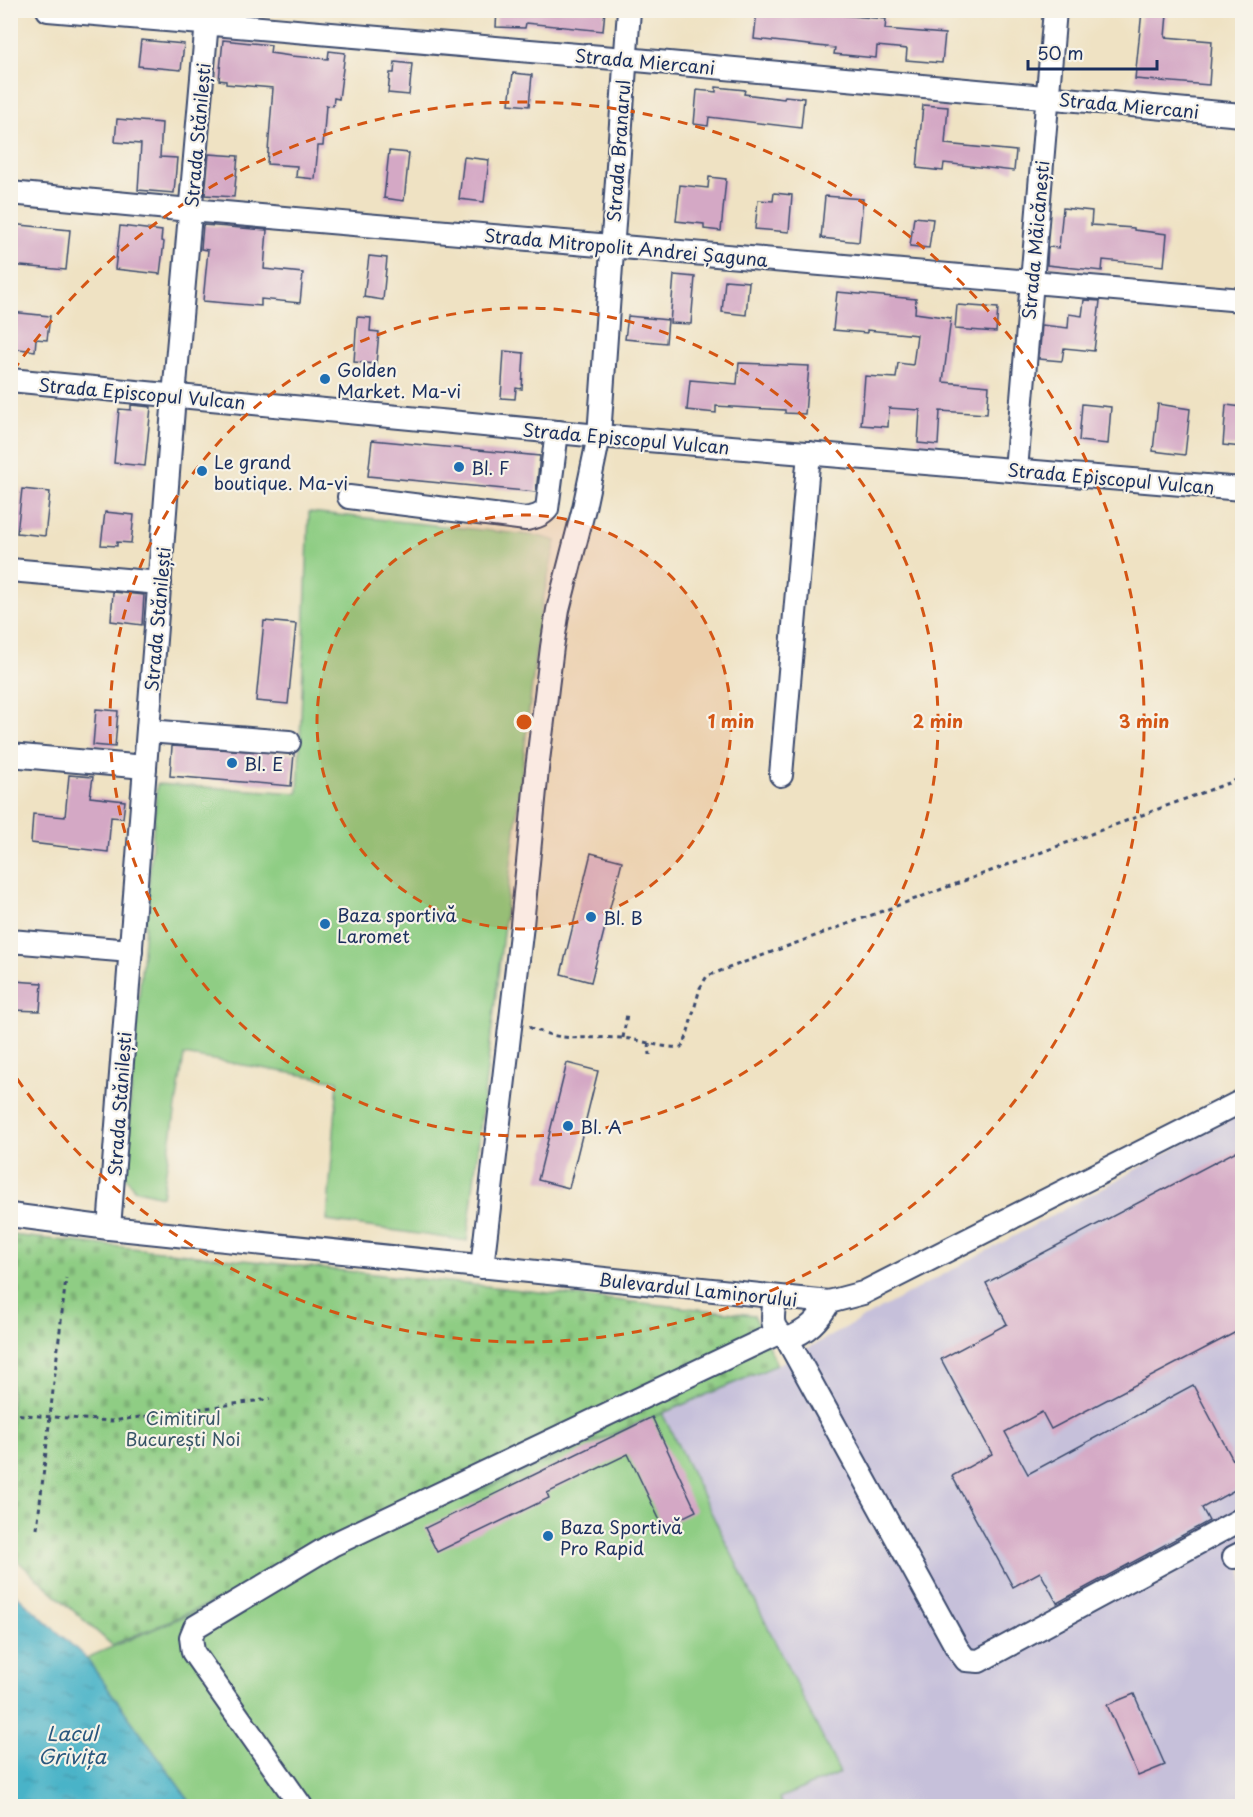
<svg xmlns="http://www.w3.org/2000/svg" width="1253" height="1817" viewBox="0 0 1253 1817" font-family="'Playpen Sans',sans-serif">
  <defs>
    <pattern id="cemetery-stones" width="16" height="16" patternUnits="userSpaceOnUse" patternTransform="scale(1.5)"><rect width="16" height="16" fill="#8fcd84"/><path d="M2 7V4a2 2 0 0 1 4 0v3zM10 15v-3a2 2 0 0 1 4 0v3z" fill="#7bb074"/></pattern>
    <pattern id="water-ripples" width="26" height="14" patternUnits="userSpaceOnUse" patternTransform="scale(1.5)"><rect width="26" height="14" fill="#4ab3c8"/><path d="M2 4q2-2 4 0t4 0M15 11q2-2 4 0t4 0" fill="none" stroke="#3d92a6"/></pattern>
  </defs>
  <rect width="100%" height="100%" fill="#f7f3e8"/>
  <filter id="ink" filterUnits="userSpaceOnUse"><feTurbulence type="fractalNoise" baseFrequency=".0167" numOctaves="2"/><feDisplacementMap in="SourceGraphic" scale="12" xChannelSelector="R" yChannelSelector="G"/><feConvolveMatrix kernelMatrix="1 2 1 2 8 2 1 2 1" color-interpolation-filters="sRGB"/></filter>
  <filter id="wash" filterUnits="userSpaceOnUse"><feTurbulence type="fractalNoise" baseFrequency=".008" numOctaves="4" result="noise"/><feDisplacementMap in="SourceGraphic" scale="24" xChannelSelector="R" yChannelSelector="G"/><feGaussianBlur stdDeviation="1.35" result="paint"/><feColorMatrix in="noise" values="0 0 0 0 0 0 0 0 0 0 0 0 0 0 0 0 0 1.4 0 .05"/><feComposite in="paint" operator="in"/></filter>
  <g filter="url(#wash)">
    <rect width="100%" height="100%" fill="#efe2c3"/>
    <path fill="#c6c0da" d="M1242 1112V1806H782L779 1798 840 1773 662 1413 777 1365Z"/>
    <path fill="url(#cemetery-stones)" stroke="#557e71" stroke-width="1.5" d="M11 1235 754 1315 777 1365 112 1645 11 1555Z"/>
    <g fill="#8fcd84" stroke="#557e71" stroke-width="1.5">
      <path d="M309 512 538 536 556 541 541 608 467 1241 327 1221 338 1081 184 1055 162 1196 134 1189 124 1174 157 784 298 793Z"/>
      <path d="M662 1413 840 1773 779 1798 782 1806H193L86 1658Z"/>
    </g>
    <path fill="url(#water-ripples)" stroke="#327193" stroke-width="1.5" d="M10 1589 86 1658 193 1806H11Z"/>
    <g id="blocks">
      <g fill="#d4a8c5">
        <path d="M497 10H605L603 31 526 23 525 28 496 27Z"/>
        <path d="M757 10H817V13L886 19 885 29 945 34 942 63 906 60 907 49 877 46 876 58 834 54 835 48 754 39Z"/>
        <path d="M1142 11 1167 14 1165 37 1212 41 1209 85 1135 79Z"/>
        <path d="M141 40 184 44 181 70 138 66Z"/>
        <path d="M223 40 271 45 270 53 291 56 328 59 329 51 345 53 339 99 334 98 333 106 326 105 323 146H318L315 179 296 177 297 166 267 164 273 88 226 84V81L219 80Z"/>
        <path d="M395 62 412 64 409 95 388 93 390 73H394Z"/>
        <path d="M513 73 532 75 529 106 509 104Z"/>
        <path d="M716 87 745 90 744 94 784 99 785 96 804 98 801 128 709 117 708 126 694 124 697 90 716 92Z"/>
        <path d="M923 105 948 107 945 144 1016 151 1014 171 944 163 943 171 917 168Z"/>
        <path d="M117 119 162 123 160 157 177 158 174 193 138 190 141 144 115 142Z"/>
        <path d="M389 151 409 153 404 201 384 198Z"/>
        <path d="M209 154 238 156 234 197 205 195Z"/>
        <path d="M464 157 489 160 484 202 459 199Z"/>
        <path d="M709 177 726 179 721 231 704 229V224L676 221 680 185 708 188Z"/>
        <path d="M774 193 792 195 789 232 755 229 758 200 773 201Z"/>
        <path d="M825 196 863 199 859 242 821 238Z"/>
        <path d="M1063 208 1092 211 1091 225 1134 228V230L1167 234 1164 266 1103 260 1102 271 1047 265 1048 247 1059 248Z"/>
        <path d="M914 217 933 219 929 248 910 246Z"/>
        <path d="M10 224 70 230 66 270 10 265Z"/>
        <path d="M203 225 267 230 264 269 303 273 300 303 261 299V306L203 301 208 250 201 249Z"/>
        <path d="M120 226 162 231 161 241 164 242 160 274 115 269Z"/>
        <path d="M369 256 387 258 383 300 364 297Z"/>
        <path d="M674 275 695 277 691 324 670 323Z"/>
        <path d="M725 280 749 282 746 315 722 312Z"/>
        <path d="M837 292 916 299 915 313 951 318 943 382 989 386 987 414 940 411 938 445 918 443 920 410 889 408 888 427 861 425 865 376 896 378 898 363 913 365 917 335 867 330V333L833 330Z"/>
        <path d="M1084 300 1100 301 1094 351 1064 348 1062 361 1039 359 1042 325 1068 328 1069 314 1082 316Z"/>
        <path d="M957 305 998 308 996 332 955 329Z"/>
        <path d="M10 312 50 316 47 340 36 339 35 351 10 348Z"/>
        <path d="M628 316 668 320 666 343 625 339Z"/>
        <path d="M357 317 371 318 370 331 379 332 376 364 354 362Z"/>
        <path d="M504 351 524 353 522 389 516 388 515 399 501 398Z"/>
        <path d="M739 363 809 366 805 414 785 413V410L716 406V413L687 410 690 380 737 384Z"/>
        <path d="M1082 404 1111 407 1108 444 1079 441Z"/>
        <path d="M1158 404 1190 409 1185 455 1153 451Z"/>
        <path d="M131 405 151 407 145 466 114 463 119 409 131 410Z"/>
        <path d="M1226 405 1242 407V447L1223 445Z"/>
        <path d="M372 440 540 456 536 492 368 476Z"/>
        <path d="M22 489 50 492 45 536 17 533Z"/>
        <path d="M105 512 134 515 131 543 117 542V546L101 545Z"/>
        <path d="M113 592 144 595 142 625 111 621Z"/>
        <path d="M264 621 296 624 288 704 256 701Z"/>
        <path d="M96 709 118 711 115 747 93 745Z"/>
        <path d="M172 746 294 754 291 786 170 776Z"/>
        <path d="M69 775 93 777 90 797 125 801 123 818 111 817 108 852 31 843 33 814 65 817Z"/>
        <path d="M591 853 622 861 591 982 561 974Z"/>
        <path d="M14 981 42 983 40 1011 12 1010Z"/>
        <path d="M567 1063 598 1071 569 1188 538 1180Z"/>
        <path d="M1242 1148V1329L1051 1429 1042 1412 1005 1432 1028 1474 1193 1385 1242 1477V1486L1202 1508 1209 1521 1057 1603 1040 1572 1013 1587 952 1476 992 1454 941 1359 1007 1324 986 1283Z"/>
        <path d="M652 1417 696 1511 663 1527 628 1454 547 1493 549 1498 437 1552 425 1528Z"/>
        <path d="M1134 1694 1165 1765 1138 1776 1107 1705Z"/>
      </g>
    </g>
  </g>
  <g filter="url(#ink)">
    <use href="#blocks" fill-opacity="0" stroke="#3b4a6d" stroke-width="1.5"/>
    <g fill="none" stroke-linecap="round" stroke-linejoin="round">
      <defs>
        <g id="minor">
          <path d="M48 10 625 59 1242 115"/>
          <path d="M10 193 190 210 1242 300"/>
          <path d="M10 380 599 436 1242 489"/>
          <path d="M1016 470 1055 10"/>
          <path d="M349 497 526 519C535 517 541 516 547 509L557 432"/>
          <path d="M10 570 160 583"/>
          <path d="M148 731 289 742"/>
          <path d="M10 755 145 767"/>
          <path d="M781 775 809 453"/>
          <path d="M10 941 131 951"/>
          <path d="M10 1215 109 1228 829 1302 863 1293 1242 1101"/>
          <path d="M109 1228 174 396 208 10"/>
          <path d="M482 1267 522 925 537 769 552 647 558 610 584 508 599 436 629 10"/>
          <path d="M775 1298C773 1317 768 1327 787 1339L957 1648 966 1660 979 1661 1242 1519"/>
          <path d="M787 1339C807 1332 819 1320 829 1302"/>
          <path d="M1234 1557 1242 1553"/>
          <path d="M301 1806 193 1652 191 1637 195 1627 332 1545 778 1333"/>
        </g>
      </defs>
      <use href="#minor" stroke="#3b4a6d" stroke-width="26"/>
      <g stroke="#3b4a6d" stroke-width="3" stroke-dasharray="4.5 4.5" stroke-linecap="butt">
        <path d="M529 1027C562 1043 587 1036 621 1038 641 1039 661 1049 681 1047L685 1042 700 988 707 976 1242 778"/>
        <path d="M623 1038 627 1014"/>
        <path d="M649 1043 650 1055"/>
        <path d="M10 1414 112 1421 270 1399"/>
        <path d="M37 1529 66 1278"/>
      </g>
      <use href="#minor" stroke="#fff" stroke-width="22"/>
    </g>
  </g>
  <circle cx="524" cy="722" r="207" fill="#d45514" fill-opacity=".12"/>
  <g fill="none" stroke="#d45514" stroke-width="3" stroke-dasharray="10 8">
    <circle cx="524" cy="722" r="207"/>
    <circle cx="524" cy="722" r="414"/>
    <path d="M13 371A620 620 0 1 1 13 1073"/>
  </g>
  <g fill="#1f6fb2" stroke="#f7f3e8" stroke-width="2">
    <circle cx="325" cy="379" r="6"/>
    <circle cx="459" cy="467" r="6"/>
    <circle cx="202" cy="471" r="6"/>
    <circle cx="232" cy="763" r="6"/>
    <circle cx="591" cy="917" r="6"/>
    <circle cx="325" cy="924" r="6"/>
    <circle cx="568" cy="1126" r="6"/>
    <circle cx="548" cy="1536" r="6"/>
  </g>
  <g text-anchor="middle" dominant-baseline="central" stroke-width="4.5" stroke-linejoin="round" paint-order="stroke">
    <g font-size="18" fill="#1b2f5e" stroke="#f7f3e8">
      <text transform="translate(645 61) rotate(5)">Strada Miercani</text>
      <text transform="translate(1129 105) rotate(5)">Strada Miercani</text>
      <text transform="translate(197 135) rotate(-85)">Strada Stănilești</text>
      <text transform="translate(618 151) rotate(-86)">Strada Branarul</text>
      <text transform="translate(1035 240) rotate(-85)">Strada Măicănești</text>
      <text transform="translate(626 247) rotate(5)">Strada Mitropolit Andrei Șaguna</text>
      <text transform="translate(142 393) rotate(5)">Strada Episcopul Vulcan</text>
      <text transform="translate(626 438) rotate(5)">Strada Episcopul Vulcan</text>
      <text transform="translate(1111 478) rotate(5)">Strada Episcopul Vulcan</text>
      <text transform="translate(157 619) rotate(-85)">Strada Stănilești</text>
      <text transform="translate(119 1104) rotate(-86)">Strada Stănilești</text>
      <text transform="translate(698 1289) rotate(6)">Bulevardul Laminorului</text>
    </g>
    <g font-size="18" fill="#1b2f5e" stroke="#f7f3e8" text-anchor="start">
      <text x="337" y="369">Golden<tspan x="337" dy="21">Market. Ma-vi</tspan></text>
      <text x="214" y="461">Le grand<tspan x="214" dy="21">boutique. Ma-vi</tspan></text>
      <text x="471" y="467">Bl. F</text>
      <text x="244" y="763">Bl. E</text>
      <text x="337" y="914">Baza sportivă<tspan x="337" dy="21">Laromet</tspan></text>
      <text x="603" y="917">Bl. B</text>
      <text x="580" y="1126">Bl. A</text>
      <text x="560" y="1526">Baza Sportivă<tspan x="560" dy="21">Pro Rapid</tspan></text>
    </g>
    <g font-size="18" fill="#385668" stroke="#f7f3e8">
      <text x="183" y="1417">Cimitirul<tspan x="183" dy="21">București Noi</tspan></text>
    </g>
    <g font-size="20" font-style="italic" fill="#29577e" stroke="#f7f3e8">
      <text x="72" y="1733">Lacul<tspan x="72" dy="23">Grivița</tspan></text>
    </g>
  </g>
  <circle cx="524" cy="722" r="9" fill="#d45514" stroke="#f7f3e8" stroke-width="3"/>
  <g font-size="18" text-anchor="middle" font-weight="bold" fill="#d45514" stroke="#f7f3e8" stroke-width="4.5" stroke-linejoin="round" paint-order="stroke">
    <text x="731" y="728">1 min</text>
    <text x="938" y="728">2 min</text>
    <text x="1144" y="728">3 min</text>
  </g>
  <rect width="1253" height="1817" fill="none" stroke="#f7f3e8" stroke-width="36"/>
  <path d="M1028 60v9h129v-9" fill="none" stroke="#1b2f5e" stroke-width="3"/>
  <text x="1037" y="60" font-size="18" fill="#1b2f5e" stroke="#f7f3e8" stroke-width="4.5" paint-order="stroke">50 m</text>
</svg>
